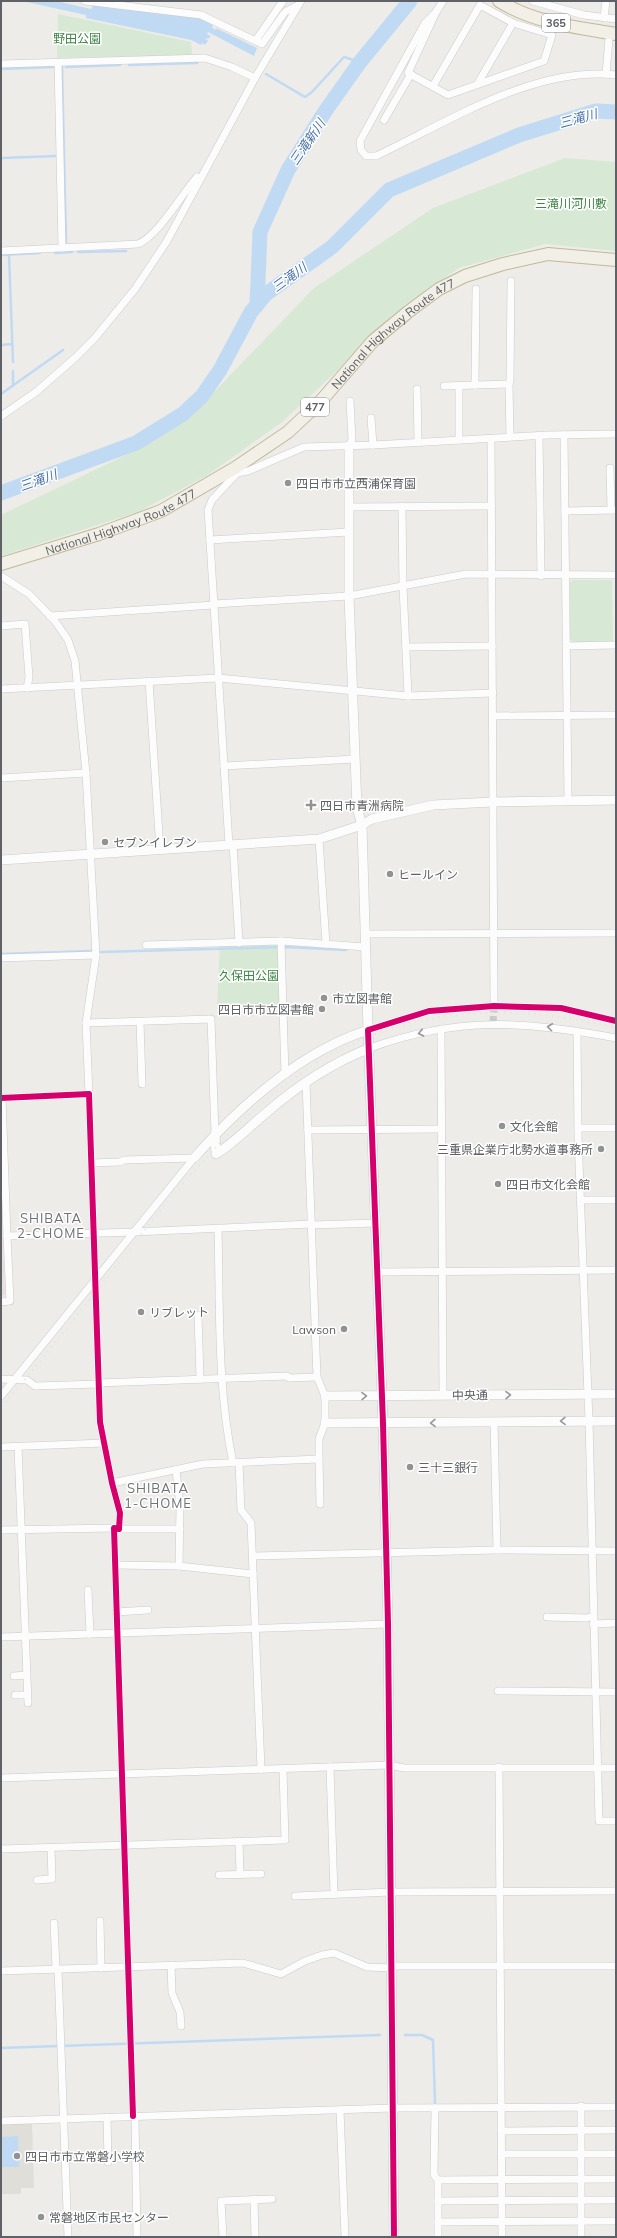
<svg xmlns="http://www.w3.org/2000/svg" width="617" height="2238" viewBox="0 0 617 2238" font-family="Mulish,'Noto Sans JP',sans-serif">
  <rect width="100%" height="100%" fill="#edece8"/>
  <path fill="#e0ded8" d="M32 2123 34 2188H21V2194H1V2125Z"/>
  <path fill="#e8dedc" d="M1 1184 5 1294 1 1298Z"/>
  <g fill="#d7e8d5">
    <path d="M58 14 191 42 192 55 57 58Z"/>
    <path d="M565 158 616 162V251L545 244 459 268 391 316 337 371 282 422 206 476 138 512 1 556V515L128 454 216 390 314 288 433 208Z"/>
    <path d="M573 580H612L613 642H573L570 639V583Z"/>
    <path d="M277 945 279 949V1004L217 1007 220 946Z"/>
  </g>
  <g fill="#c0daf4">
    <path d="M22 1H56L91 9 93 5 199 17 213 25 212 27 215 30 216 28 257 48 254 56 208 32 207 34 211 36 208 39 205 38 208 41 205 45 202 43 201 45 191 40 86 18V15Z"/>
    <path d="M18 2136 19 2167H1V2137Z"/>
  </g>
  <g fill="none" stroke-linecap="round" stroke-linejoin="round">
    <g stroke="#c0daf4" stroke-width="2.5">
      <path d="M129 65 197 63"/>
      <path d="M62 67 66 242"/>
      <path d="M66 67 120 65"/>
      <path d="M1 69 55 67"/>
      <path d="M266 74 305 97 312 92 344 57 360 62"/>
      <path d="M1 158 57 156"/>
      <path d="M78 252 126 251"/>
      <path d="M55 253 72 252"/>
      <path d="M1 255 40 253"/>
      <path d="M9 255 13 362"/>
      <path d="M1 345 12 344"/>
      <path d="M13 371V386"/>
      <path d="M1 394 63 350"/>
      <path d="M101 952 286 947 346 950"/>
      <path d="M1 954 91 951"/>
      <path d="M405 2035H422L433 2040 435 2103"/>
      <path d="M1 2048 380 2035"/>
    </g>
    <g stroke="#c0daf4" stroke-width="15">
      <path d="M257 305 260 232 288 170 326 110 360 62 410 1"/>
      <path d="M1 493 136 443 183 414 202 396 220 370 251 312 266 294 332 247 389 190 519 135 596 111 616 112"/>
    </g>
    <path stroke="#c9c9c7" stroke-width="7" stroke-dasharray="7 3.5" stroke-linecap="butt" d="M493 1023 494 1006"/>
    <defs>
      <g id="minor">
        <path d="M85 1 201 15 262 44 285 12 298 5"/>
        <path d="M533 1 584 15 616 19"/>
        <path d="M436 12 425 23 360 141 361 150 366 156H376C448 122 534 66 616 75"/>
        <path d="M604 18 606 1"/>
        <path d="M256 40 283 1"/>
        <path d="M58 63 62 248"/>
        <path d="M1 64 205 58 232 67 255 78"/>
        <path d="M606 74 609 39"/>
        <path d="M478 83 513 23"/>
        <path d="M433 86 480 5 513 23 552 35 544 61 448 95 408 73 436 12 443 1"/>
        <path d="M384 120 411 74"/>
        <path d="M1 251 138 244C158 236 181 195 197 177"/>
        <path d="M509 384 510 380 511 281"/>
        <path d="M475 385 476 289"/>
        <path d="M444 386 509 384 510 437"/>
        <path d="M459 386V440"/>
        <path d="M417 389 418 443"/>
        <path d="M1 416 36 392 76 357 94 339 135 289 167 241 255 78 301 1"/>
        <path d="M371 418 373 445"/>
        <path d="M539 435 541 576"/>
        <path d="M564 435 568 801"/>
        <path d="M491 439 494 1006"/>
        <path d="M349 446 352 440 350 401"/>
        <path d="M235 468 237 473 248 471 304 447 373 445 548 435 616 434"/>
        <path d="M610 468 611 510"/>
        <path d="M402 506 403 586 408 696"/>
        <path d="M349 507 492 506"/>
        <path d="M565 511 616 510"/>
        <path d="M210 540 349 532"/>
        <path d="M1 576 29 594 55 621 68 640 75 661 86 773 96 955 86 1023 89 1094"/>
        <path d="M214 604 349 596 466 574 616 575"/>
        <path d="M50 616 214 605"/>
        <path d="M1 626 25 624 29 677 27 688"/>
        <path d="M566 646 616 645"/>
        <path d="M406 647 492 646"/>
        <path d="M149 681 160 850"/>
        <path d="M1 689 218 678 408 696 493 693"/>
        <path d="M493 716 616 715"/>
        <path d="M224 766 355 759"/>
        <path d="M1 778 86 773"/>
        <path d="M319 839 326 944"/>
        <path d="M233 844 239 943"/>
        <path d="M229 845 208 510 212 500 237 473"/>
        <path d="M365 934 616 933"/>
        <path d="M281 941 285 1075"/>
        <path d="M146 945 281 941 366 947"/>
        <path d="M1 958 96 955"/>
        <path d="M140 1022 142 1084"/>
        <path d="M86 1023 211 1019 215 1134"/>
        <path d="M441 1029 443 1395"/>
        <path d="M368 1030 429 1011 494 1006 561 1008 616 1021"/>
        <path d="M577 1031 578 1136 589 1421 599 1821H616"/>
        <path d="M370 1048C458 1016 525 1021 616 1038"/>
        <path d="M1 1098 89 1094 100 1422 112 1483 120 1513 119 1529 114 1528 133 2116"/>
        <path d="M2 1098 7 1236"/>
        <path d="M578 1128H616"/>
        <path d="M308 1130 440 1129"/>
        <path d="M580 1200H616"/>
        <path d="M312 1225 376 1223"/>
        <path d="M218 1229C220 1307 217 1387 233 1463"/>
        <path d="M377 1272 616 1270"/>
        <path d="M1 1302 10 1301 7 1236 134 1232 194 1158 124 1160 120 1162 91 1163"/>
        <path d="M198 1315 200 1379"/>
        <path d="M1 1379 27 1380 35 1386 99 1384"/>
        <path d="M98 1383 287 1376 289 1378 317 1377"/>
        <path d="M1 1396 134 1232 312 1224"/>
        <path d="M494 1422 497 1550"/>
        <path d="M1 1447 104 1443"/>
        <path d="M18 1447 28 1703"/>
        <path d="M319 1459 320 1504"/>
        <path d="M239 1463 241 1510 251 1523 261 1769"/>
        <path d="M176 1470 180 1507 179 1566"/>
        <path d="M112 1483 203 1464 319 1459V1439L325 1423V1396L317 1377 306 1082"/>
        <path d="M119 1529H180"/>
        <path d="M1 1530 114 1528"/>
        <path d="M253 1556 497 1550 616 1551"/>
        <path d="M115 1565 179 1566 253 1574"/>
        <path d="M88 1590 90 1634"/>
        <path d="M116 1612 148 1610"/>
        <path d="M547 1617 587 1618 593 1616"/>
        <path d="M593 1624 616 1623"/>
        <path d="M1 1637 388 1624"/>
        <path d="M14 1676 26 1675"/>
        <path d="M498 1691 616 1692"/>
        <path d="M15 1695H27"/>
        <path d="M330 1767 334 1894"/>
        <path d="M499 1767 502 2237"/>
        <path d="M1 1778 389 1765 404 1768H616"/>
        <path d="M239 1841 240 1874"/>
        <path d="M1 1849 285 1840 283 1769"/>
        <path d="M219 1875 261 1874"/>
        <path d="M37 1880 52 1879 51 1848"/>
        <path d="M295 1896 391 1892 616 1891"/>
        <path d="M100 1921 101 1968"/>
        <path d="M54 1923 56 1969"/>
        <path d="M171 1965 172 1993 180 2012 181 2026"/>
        <path d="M392 1966H616"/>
        <path d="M58 1969 68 2237"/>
        <path d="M1 1971 243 1963 281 1974 305 1961 322 1955 334 1953 367 1967 392 1968"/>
        <path d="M581 2106V2237"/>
        <path d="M435 2108 434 2175 438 2180V2237"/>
        <path d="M340 2110 345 2237"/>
        <path d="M135 2116 137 2237"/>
        <path d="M107 2117 108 2162"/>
        <path d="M1 2121 393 2108 616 2107"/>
        <path d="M501 2131 616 2130"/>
        <path d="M501 2154H616"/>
        <path d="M438 2180 616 2179"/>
        <path d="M254 2199 255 2237"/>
        <path d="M438 2201 616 2200"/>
        <path d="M114 2216 137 2215"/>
        <path d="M438 2222 616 2221"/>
        <path d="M223 2237 221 2201 272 2199"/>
      </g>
      <g id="tertiary">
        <path d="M1 860 319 839 362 825 372 819 433 805 493 802 616 800"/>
        <path d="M368 1030 383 1423 388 1624 394 2237"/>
        <path d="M215 1134 216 1154C235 1142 249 1127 266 1113 297 1086 332 1063 370 1048"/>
        <path d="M194 1158C240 1106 300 1052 368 1030L362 825 357 808 349 596V446"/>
        <path d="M325 1396 616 1394"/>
        <path d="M325 1423 616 1421"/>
      </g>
      <g id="trunk">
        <path d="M499 1C534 23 576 27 616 34"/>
        <path id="s1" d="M1 564 99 534 161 511 235 468 288 432 320 402 373 341 408 312 439 289 465 276 503 264 548 254 616 260"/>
      </g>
    </defs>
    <use href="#minor" stroke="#cacaca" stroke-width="8"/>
    <use href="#tertiary" stroke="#cacaca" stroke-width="10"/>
    <use href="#trunk" stroke="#c2b898" stroke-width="14"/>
    <use href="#minor" stroke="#fcfcfc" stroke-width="7"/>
    <use href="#tertiary" stroke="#fcfcfc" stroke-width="9"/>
    <use href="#trunk" stroke="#f1efe6" stroke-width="12"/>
    <path stroke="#e3e3e2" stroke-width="2.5" stroke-dasharray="1 5" stroke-linecap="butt" d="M1 1407C47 1355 89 1300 132 1246 236 1114 336 1004 519 1013 552 1015 584 1021 616 1027"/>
    <defs>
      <g id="cycleway">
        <path d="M1 1098 89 1094 100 1422 112 1483 120 1513 119 1529 114 1528 133 2116"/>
        <path d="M394 2237 388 1624 383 1423 368 1030 429 1011 494 1006 561 1008 616 1021"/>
      </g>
    </defs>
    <use href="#cycleway" stroke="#fff" stroke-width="8"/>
    <use href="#cycleway" stroke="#d6006c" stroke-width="6"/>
  </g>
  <defs><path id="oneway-chevron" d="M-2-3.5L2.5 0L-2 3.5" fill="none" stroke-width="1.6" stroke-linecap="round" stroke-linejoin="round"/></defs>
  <g stroke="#95979a">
    <use href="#oneway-chevron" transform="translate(550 1027) rotate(-173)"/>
    <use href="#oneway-chevron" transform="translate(421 1033) rotate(168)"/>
    <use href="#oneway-chevron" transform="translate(508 1395) rotate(-1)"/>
    <use href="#oneway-chevron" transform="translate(364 1396) rotate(-1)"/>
    <use href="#oneway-chevron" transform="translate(563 1421) rotate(179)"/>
    <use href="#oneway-chevron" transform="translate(433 1423) rotate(179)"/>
  </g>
  <g fill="#909293" stroke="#fff" stroke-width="1.5">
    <circle cx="288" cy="483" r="4"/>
    <path d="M309 799h4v4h4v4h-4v4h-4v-4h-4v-4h4z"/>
    <circle cx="105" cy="842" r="4"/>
    <circle cx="390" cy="874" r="4"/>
    <circle cx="324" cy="998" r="4"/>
    <circle cx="322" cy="1009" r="4"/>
    <circle cx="502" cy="1126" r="4"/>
    <circle cx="601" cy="1149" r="4"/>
    <circle cx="498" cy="1184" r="4"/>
    <circle cx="141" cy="1312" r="4"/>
    <circle cx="344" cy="1329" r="4"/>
    <circle cx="410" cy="1467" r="4"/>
    <circle cx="17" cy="2156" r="4"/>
    <circle cx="41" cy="2217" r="4"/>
  </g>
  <g text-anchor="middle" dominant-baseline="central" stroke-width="3" stroke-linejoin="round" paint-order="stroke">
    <g fill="#fff" stroke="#8e9093" stroke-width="1">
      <rect x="542" y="14" width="28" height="18" rx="3"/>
      <rect x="301" y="398" width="28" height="18" rx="3"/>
    </g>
    <g font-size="11" font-weight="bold" fill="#5e6165">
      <text x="556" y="23">365</text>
      <text x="315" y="407">477</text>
    </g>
    <g font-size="12" fill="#3d8544" stroke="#fff">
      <text x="77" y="38">野田公園</text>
      <text x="571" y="203">三滝川河川敷</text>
      <text x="249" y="975">久保田公園</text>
    </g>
    <g font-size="12" fill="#5e6165" stroke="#fff">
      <text stroke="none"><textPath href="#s1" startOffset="463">National Highway Route 477</textPath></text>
      <text stroke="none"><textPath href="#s1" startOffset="127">National Highway Route 477</textPath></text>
      <text transform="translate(470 1395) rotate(-1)">中央通</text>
    </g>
    <g font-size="12" fill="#5e6165" stroke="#fff" text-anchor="start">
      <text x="296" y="483">四日市市立西浦保育園</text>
      <text x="320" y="805">四日市青洲病院</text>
      <text x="113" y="842">セブンイレブン</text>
      <text x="398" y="874">ヒールイン</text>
      <text x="332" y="998">市立図書館</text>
      <text x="314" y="1009" text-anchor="end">四日市市立図書館</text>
      <text x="510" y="1126">文化会館</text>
      <text x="593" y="1149" text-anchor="end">三重県企業庁北勢水道事務所</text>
      <text x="506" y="1184">四日市文化会館</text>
      <text x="149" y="1312">リブレット</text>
      <text x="336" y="1329" text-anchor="end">Lawson</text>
      <text x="418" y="1467">三十三銀行</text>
      <text x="25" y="2156">四日市市立常磐小学校</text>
      <text x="49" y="2217">常磐地区市民センター</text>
    </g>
    <g font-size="13" font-style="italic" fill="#4a73aa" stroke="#fff">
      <text transform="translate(578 118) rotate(-15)">三滝川</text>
      <text transform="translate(307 142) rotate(-56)">三滝新川</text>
      <text transform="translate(289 277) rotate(-36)">三滝川</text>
      <text transform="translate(38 480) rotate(-20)">三滝川</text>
    </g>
    <g font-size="13" letter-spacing="1" fill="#6f7277" stroke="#fff">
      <text x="51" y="1218">SHIBATA<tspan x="51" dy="15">2-CHOME</tspan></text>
      <text x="158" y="1488">SHIBATA<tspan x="158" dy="15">1-CHOME</tspan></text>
    </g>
  </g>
  <rect width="617" height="2238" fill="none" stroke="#5e6165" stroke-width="4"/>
</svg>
